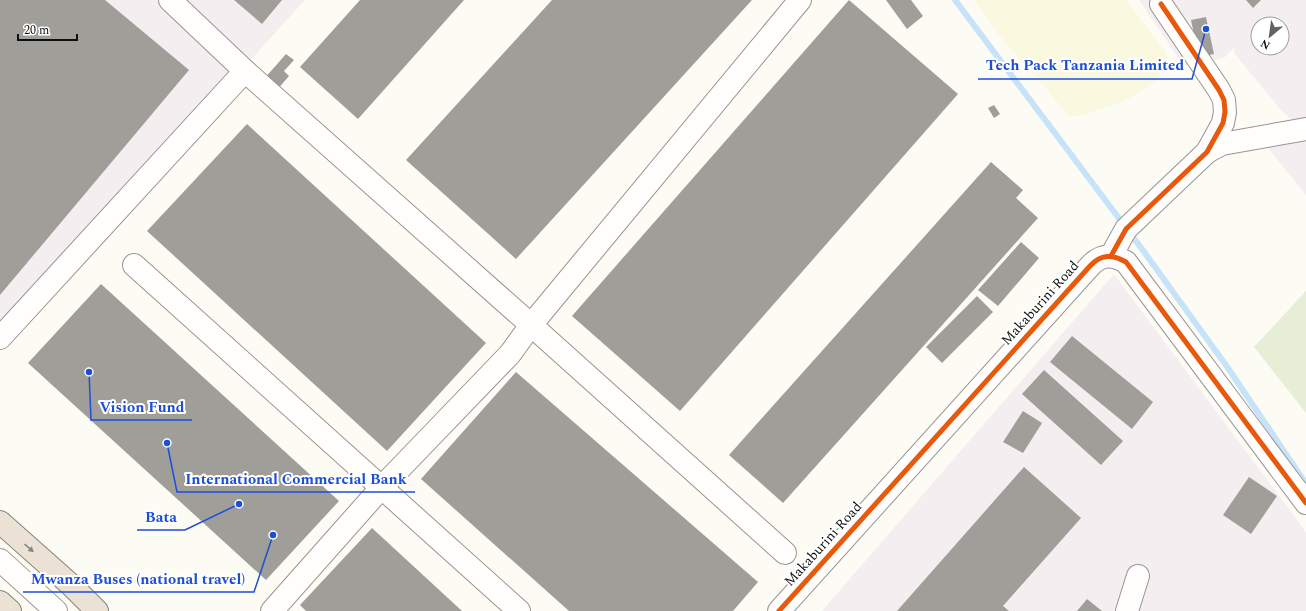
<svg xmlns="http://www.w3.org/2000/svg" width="1306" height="611" viewBox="0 0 1306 611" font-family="Spectral,serif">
  <rect width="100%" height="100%" fill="#fcfbf4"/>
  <g fill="#f4eef1" fill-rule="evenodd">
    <path d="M0 0H305L6 329 0 332Z"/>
    <path d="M1139 0H1306V195L1268 148 1299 126 1280 109 1235 54 1234 48 1224 58 1184 66ZM1258 24H1282V48H1258Z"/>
    <path d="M1114 274 1306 532V611H822Z"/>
  </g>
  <path fill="#faf9df" d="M974 0H1126L1167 54 1165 67 1154 83 1124 101 1079 116H1068L1046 88 1005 43Z"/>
  <path fill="#e7eed6" d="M1306 291V413L1254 347Z"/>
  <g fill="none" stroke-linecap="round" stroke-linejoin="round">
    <path stroke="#c7e3fa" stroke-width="6" d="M955 0 1142 249 1228 368 1306 484"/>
  </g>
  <g fill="#a09e99">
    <path d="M0 0H105L189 70 0 295Z"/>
    <path d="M234 0H282L262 24Z"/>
    <path d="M360 0H464L358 119 300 67Z"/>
    <path d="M552 0H752L516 259 406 160Z"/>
    <path d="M849 0 958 94 680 411 572 316Z"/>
    <path d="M886 0H911L923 16 907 29Z"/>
    <path d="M1246 0H1261L1253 8Z"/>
    <path d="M1206 17 1214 54 1199 57 1191 20Z"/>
    <path d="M286 54 294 60 284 71 289 76 277 90 264 79Z"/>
    <path d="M994 105 1000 114 994 118 988 108Z"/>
    <path d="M247 124 486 343 387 451 147 231Z"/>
    <path d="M991 162 1023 190 1016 198 1038 218 783 503 729 455Z"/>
    <path d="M1021 242 1039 258 998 306 978 290Z"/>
    <path d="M101 284 339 501 266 580 28 363Z"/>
    <path d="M977 296 993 312 942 363 926 347Z"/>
    <path d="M1072 336 1153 402 1132 429 1050 362Z"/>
    <path d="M1044 370 1123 441 1101 465 1022 394Z"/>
    <path d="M516 372 758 582 733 611H569L421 479Z"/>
    <path d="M1023 411 1042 423 1023 453 1003 442Z"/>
    <path d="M1024 467 1081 518 1003 606 1009 611H897Z"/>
    <path d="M1249 477 1277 496 1251 534 1223 515Z"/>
    <path d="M372 528 462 611H306L300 605Z"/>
    <path d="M1087 599 1102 611H1077Z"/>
  </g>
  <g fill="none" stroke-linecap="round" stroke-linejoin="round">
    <defs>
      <g id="minor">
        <path d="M170 0 245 71 531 325 785 553"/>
        <path d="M1207 152 1222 144 1306 129"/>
        <path d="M1111 256 1126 229 1207 152 1223 123 1225 112 1224 100 1219 90 1161 4"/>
        <path d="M134 265 519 611"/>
        <path d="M0 338 245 71"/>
        <path d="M0 560 56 611"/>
        <path d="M272 611 381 488 510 354 531 325 800 0"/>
        <path d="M779 611 1090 266C1101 254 1112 254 1126 262L1306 503"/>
        <path d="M1127 611 1138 576"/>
      </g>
      <g id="highway">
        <path d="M0 522 71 585 97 611"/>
        <path d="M0 602 10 611"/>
      </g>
    </defs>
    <use href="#minor" stroke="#969592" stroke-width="24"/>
    <use href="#highway" stroke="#83837f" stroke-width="24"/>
    <use href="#minor" stroke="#fffefd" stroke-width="22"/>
    <use href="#highway" stroke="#ebe2d5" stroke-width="22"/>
    <defs>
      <g id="cycleway">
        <path d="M1111 256 1126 229 1207 152 1223 123 1225 112 1224 100 1219 90 1161 4"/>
        <path d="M779 611 1090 266C1101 254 1112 254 1126 262L1306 503"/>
      </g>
    </defs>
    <use href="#cycleway" stroke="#fff" stroke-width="8"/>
    <use href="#cycleway" stroke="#e8590c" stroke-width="5"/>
  </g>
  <defs><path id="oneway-solid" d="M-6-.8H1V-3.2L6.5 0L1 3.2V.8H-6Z"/></defs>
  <use fill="#88837c" href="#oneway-solid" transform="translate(29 548) rotate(42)"/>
  <g text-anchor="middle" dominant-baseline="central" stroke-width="4" stroke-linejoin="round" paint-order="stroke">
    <g font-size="14" fill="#0f0f0f" stroke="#fff">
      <text transform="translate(1040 303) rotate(-48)">Makaburini Road</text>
      <text transform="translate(823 544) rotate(-48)">Makaburini Road</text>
    </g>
  </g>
  <path fill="none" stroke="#1d4ed8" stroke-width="1.5" d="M1206 29L1192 79H978M89 372L91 420H192M167 443L177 492H415M239 504L185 530H137M273 535L254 592H23"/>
  <g fill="#1d4ed8" stroke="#fff" stroke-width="1.5">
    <circle cx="1206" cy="29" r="4"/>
    <circle cx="89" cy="372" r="4"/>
    <circle cx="167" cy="443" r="4"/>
    <circle cx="239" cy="504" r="4"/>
    <circle cx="273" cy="535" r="4"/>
  </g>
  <g font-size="15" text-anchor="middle" font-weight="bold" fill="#1d4ed8" stroke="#fff" stroke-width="4" stroke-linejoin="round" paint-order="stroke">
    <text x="1085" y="70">Tech Pack Tanzania Limited</text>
    <text x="142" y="412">Vision Fund</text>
    <text x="296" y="484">International Commercial Bank</text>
    <text x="161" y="522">Bata</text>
    <text x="138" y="584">Mwanza Buses (national travel)</text>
  </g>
  <g transform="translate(1270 36) rotate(209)"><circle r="19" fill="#ffffff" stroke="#9f9f9f"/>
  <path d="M0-3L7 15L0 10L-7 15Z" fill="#62625f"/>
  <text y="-6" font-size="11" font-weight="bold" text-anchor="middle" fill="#0f0f0f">N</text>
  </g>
  <path d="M18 34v6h59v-6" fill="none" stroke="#0f0f0f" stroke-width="2"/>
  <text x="24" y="34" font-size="12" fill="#0f0f0f" stroke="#ffffff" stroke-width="3" paint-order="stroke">20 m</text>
</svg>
